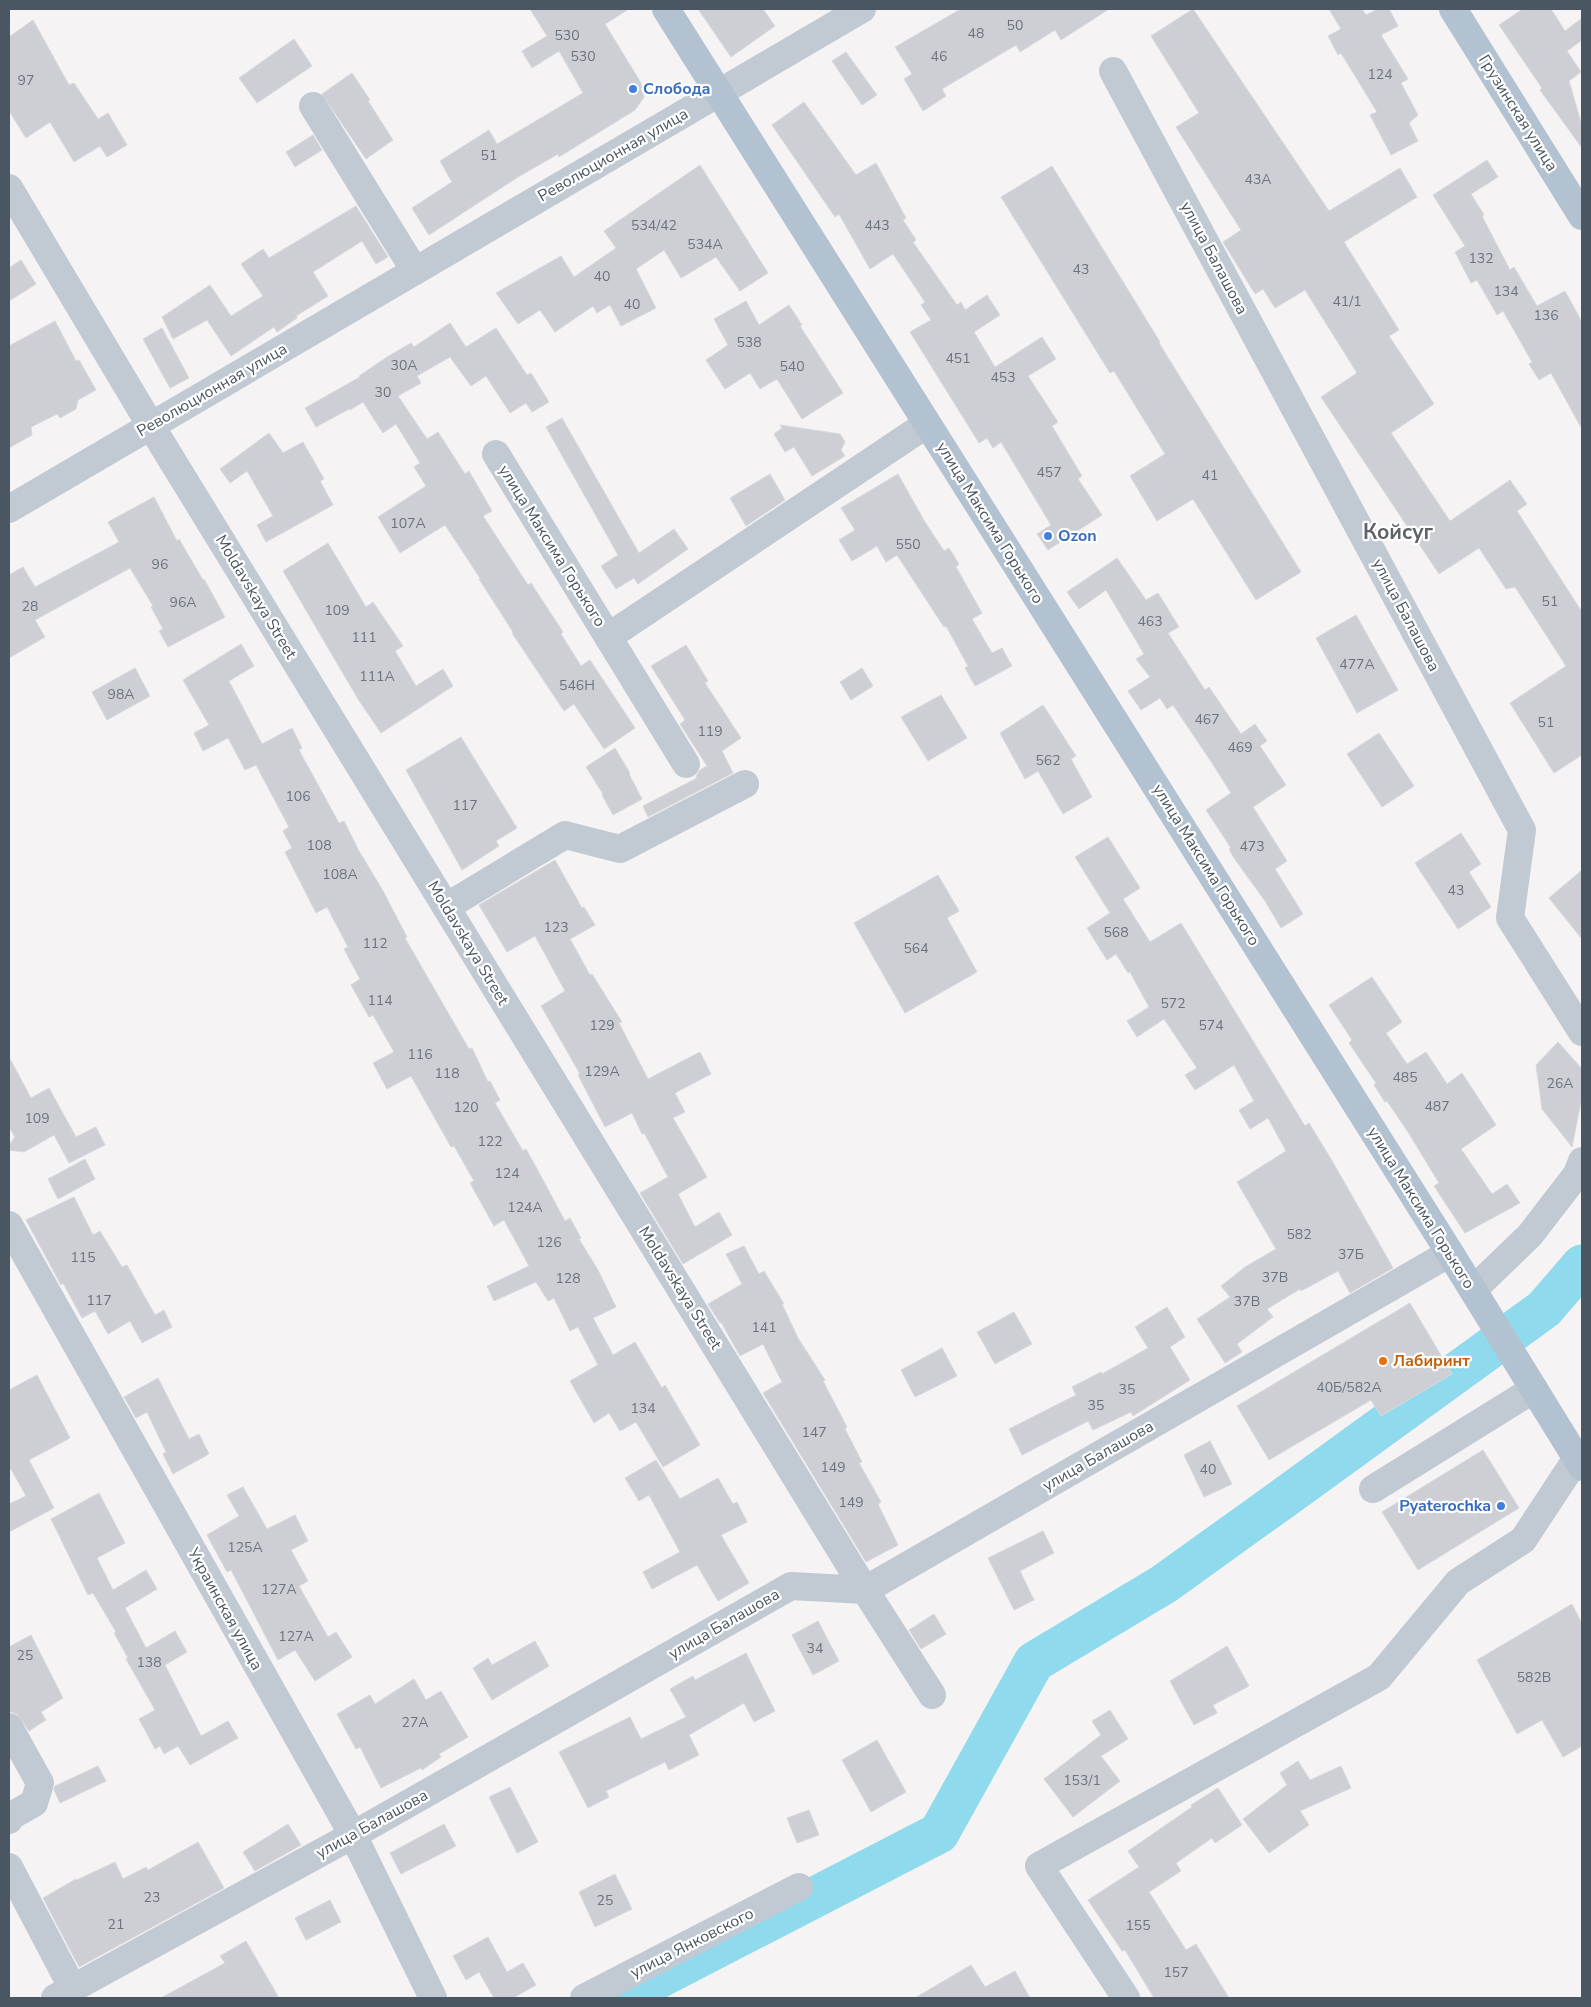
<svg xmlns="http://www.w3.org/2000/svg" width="1591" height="2007" viewBox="0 0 1591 2007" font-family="'Nunito Sans',sans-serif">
  <rect width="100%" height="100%" fill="#f5f3f3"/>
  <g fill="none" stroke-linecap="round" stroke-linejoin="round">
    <path stroke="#90daee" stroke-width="41" d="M620 1998 939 1833 1034 1662 1164 1584 1292 1492 1544 1309 1582 1265"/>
  </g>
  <g fill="#cdcfd5" stroke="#d7d9de">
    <path d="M530 9H629L605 24 641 83 644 97 635 110 559 157 558 154 518 177 429 235 412 208 452 182 440 161 489 130 497 144 583 93 559 51 532 68 522 51 547 36Z"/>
    <path d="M698 9H763L775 26 731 57Z"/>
    <path d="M961 9H1109L1061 40 1055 30 1020 52 1016 45 942 89 946 96 923 111 904 79 912 74 895 47Z"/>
    <path d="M1193 9 1329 211 1400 168 1417 197 1344 242 1399 330 1389 336 1434 404 1391 433 1450 521 1510 480 1527 504 1517 511 1582 612V755L1554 773 1510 703 1566 666 1515 587 1506 589 1479 548 1439 574 1321 397 1357 373 1305 290 1275 308 1263 289 1255 294 1223 242 1241 230 1176 127 1199 113 1151 36Z"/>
    <path d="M1329 9H1362L1366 15 1378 9H1389L1398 26 1381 35 1408 79 1401 83 1418 115 1409 123 1418 141 1391 155 1370 115 1377 112 1341 53 1338 55 1328 36 1341 29Z"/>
    <path d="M1523 9H1551L1565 31 1582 18V40L1567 51 1581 72 1569 81 1582 126V148L1540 90 1542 88 1499 25Z"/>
    <path d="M33 20 69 85 74 83 98 119 108 113 127 145 107 157 100 146 74 162 50 122 26 138 9 111V37Z"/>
    <path d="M294 39 312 66 257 103 239 78Z"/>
    <path d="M846 52 877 95 862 105 832 61Z"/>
    <path d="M352 73 370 100 368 101 393 140 366 159 322 94Z"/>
    <path d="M804 102 856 175 876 163 906 218 903 220 916 240 913 242 957 305 961 302 965 310 987 295 1000 315 974 332 995 367 1042 337 1056 359 1028 376 1058 422 1052 426 1082 476 1078 479 1102 515 1048 550 1037 534 1051 525 1001 442 993 448 987 438 979 443 910 332 931 320 921 305 925 302 893 254 870 269 839 214 835 217 772 125Z"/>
    <path d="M313 135 322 150 295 167 286 152Z"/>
    <path d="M1487 160 1498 177 1471 194 1484 215 1482 216 1510 270 1514 267 1537 306 1565 291 1582 322V429L1551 373 1539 380 1529 364 1532 362 1503 311 1497 315 1477 280 1471 283 1455 252 1465 246 1433 195Z"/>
    <path d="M700 165 768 273 740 291 716 257 681 278 664 250 636 269 656 308 621 326 610 305 597 313 593 306 555 332 540 310 518 324 496 293 561 256 574 277 616 248 604 231Z"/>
    <path d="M1052 166 1160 342 1159 343 1301 572 1256 600 1193 499 1157 521 1130 476 1165 454 1114 371 1110 373 1001 197Z"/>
    <path d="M356 206 388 257 376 264 362 241 313 272 328 296 296 316 297 318 277 332 274 327 231 356 207 320 173 339 162 317 210 285 231 316 263 296 241 264 263 249 269 258Z"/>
    <path d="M21 260 36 284 9 301V268Z"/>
    <path d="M746 301 759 325 789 305 802 325 800 326 843 393 802 419 777 379 760 389 750 373 725 389 706 360 728 345 714 319Z"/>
    <path d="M55 321 76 361 79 360 96 390 78 400 76 409 60 418 57 414 31 427 32 435 9 448V346Z"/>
    <path d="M450 323 466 347 496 328 527 375 531 373 549 402 532 412 526 403 510 413 486 376 471 386 450 357 417 376 421 383 398 396 427 439 438 432 465 474 469 471 492 511 483 516 528 585 531 583 563 632 561 634 581 666 590 660 635 728 604 749 574 704 564 711 512 633 513 632 479 579 480 578 445 525 400 553 378 517 426 486 414 467 420 463 396 424 383 433 363 402 350 410 349 409 316 427 305 408 360 377 359 376 387 357 411 343 414 347Z"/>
    <path d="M162 328 189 378 170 388 143 339Z"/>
    <path d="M562 418 639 553 674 529 688 549 638 584 634 578 616 589 601 566 618 555 546 427Z"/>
    <path d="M780 425 840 434 845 442 841 450 845 456 812 476 794 447 785 452 774 434 782 428Z"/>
    <path d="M269 433 283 453 303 442 324 479 320 481 333 505 266 542 257 525 273 516 247 471 230 483 220 469Z"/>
    <path d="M770 474 785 500 746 526 730 498Z"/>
    <path d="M898 474 925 522 944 551 949 548 959 564 956 567 982 613 972 619 992 653 1002 648 1012 666 975 686 965 668 968 666 946 626 944 627 897 555 886 562 877 546 852 561 839 540 855 530 841 508Z"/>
    <path d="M154 497 177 541 179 539 203 580 204 579 225 617 168 647 159 631 163 629 151 607 153 606 130 568 35 620 45 637 9 658V575L23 567 35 587 119 542 108 522Z"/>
    <path d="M328 543 366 607 373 602 403 646 395 651 416 686 443 669 453 686 381 733 358 699 283 571Z"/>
    <path d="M1117 558 1146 600 1158 593 1179 627 1168 633 1205 690 1209 687 1241 734 1255 724 1267 741 1260 746 1286 785 1253 807 1287 861 1275 869 1303 914 1281 928 1265 901 1234 858 1229 849 1231 848 1206 810 1231 793 1212 763 1173 705 1167 709 1160 698 1141 710 1128 691 1150 677 1136 659 1144 654 1106 590 1079 609 1067 592Z"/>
    <path d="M1356 615 1398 690 1357 713 1316 638Z"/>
    <path d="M241 644 254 666 229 681 262 744 292 728 302 748 299 750 339 823 344 821 359 851 382 889 407 937 405 938 469 1049 472 1048 488 1082 490 1081 500 1100 495 1103 523 1151 526 1149 536 1167 565 1221 570 1218 581 1238 579 1239 598 1270 616 1307 593 1318 613 1355 635 1342 662 1388 665 1385 700 1445 663 1467 636 1422 620 1431 609 1413 594 1423 570 1381 598 1365 578 1327 570 1331 554 1298 548 1301 536 1282 494 1301 487 1286 529 1266 504 1220 494 1226 470 1183 474 1181 454 1146 451 1147 411 1076 387 1089 373 1063 394 1052 373 1015 369 1017 351 985 360 979 344 949 348 947 327 907 316 913 285 852 292 848 283 831 289 827 256 765 245 770 228 738 203 751 194 733 209 725 183 680Z"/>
    <path d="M686 645 708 681 705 683 741 738 722 751 733 773 648 817 643 806 697 778 696 776 700 770 707 766 680 724 685 720 651 666Z"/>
    <path d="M135 668 150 696 107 720 92 692Z"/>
    <path d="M862 668 873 686 851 700 840 682Z"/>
    <path d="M941 695 967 738 928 761 901 717Z"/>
    <path d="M1043 705 1076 756 1071 759 1092 797 1063 814 1038 771 1025 779 1000 733Z"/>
    <path d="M1379 733 1414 786 1382 807 1347 754Z"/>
    <path d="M461 737 517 828 496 841 499 846 462 870 406 770Z"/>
    <path d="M615 748 630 773 629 774 642 799 613 815 602 795 603 794 586 767Z"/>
    <path d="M1461 833 1481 864 1469 872 1491 907 1458 929 1415 863Z"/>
    <path d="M1108 837 1140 888 1123 899 1150 942 1181 923 1305 1126 1309 1123 1334 1164 1393 1268 1350 1293 1338 1271 1301 1291 1300 1289 1267 1309 1273 1317 1237 1344 1242 1352 1225 1363 1197 1319 1230 1297 1221 1286 1245 1267 1276 1249 1237 1182 1286 1151 1268 1118 1250 1129 1239 1110 1254 1101 1234 1065 1195 1090 1185 1075 1197 1068 1164 1019 1137 1037 1127 1021 1149 1007 1130 972 1128 973 1116 954 1107 960 1087 928 1110 913 1075 857Z"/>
    <path d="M555 860 582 908 584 907 595 925 570 939 590 975 592 974 622 1022 619 1023 648 1079 700 1052 711 1074 675 1093 685 1112 673 1118 707 1177 678 1194 695 1227 719 1212 732 1235 683 1264 640 1193 668 1177 644 1133 642 1134 632 1113 605 1127 578 1075 580 1074 541 1006 565 991 535 936 507 952 479 905Z"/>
    <path d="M1582 870V939L1549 898Z"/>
    <path d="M938 875 959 911 947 918 977 972 905 1013 854 923Z"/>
    <path d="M1372 977 1402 1022 1386 1033 1407 1064 1426 1052 1447 1084 1462 1073 1496 1125 1461 1149 1492 1194 1507 1184 1520 1203 1465 1233 1434 1186 1439 1183 1408 1132 1387 1101 1385 1102 1374 1085 1376 1083 1349 1043 1352 1040 1329 1005Z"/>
    <path d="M1558 1042 1582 1069V1097L1572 1147 1542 1109 1536 1065Z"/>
    <path d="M9 1057 31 1098 49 1088 76 1137 96 1127 105 1145 69 1163 54 1135 24 1152 9 1150V1145L15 1137 9 1127Z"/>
    <path d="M85 1159 95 1179 58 1199 48 1179Z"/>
    <path d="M74 1197 93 1235 100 1231 122 1267 127 1265 155 1315 164 1310 172 1327 142 1343 130 1321 108 1334 95 1311 82 1318 63 1283 61 1285 26 1220Z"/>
    <path d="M744 1246 759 1274 764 1271 784 1304H782L798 1338 825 1380 823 1381 847 1427 845 1429 862 1462 859 1463 881 1502 878 1504 898 1545 866 1562 763 1393 782 1382 763 1344 740 1356 721 1322 720 1323 708 1304 742 1284 726 1254Z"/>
    <path d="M1410 1303 1452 1374 1381 1416 1371 1400 1269 1460 1237 1406Z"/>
    <path d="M1167 1307 1185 1337 1170 1347 1190 1380 1133 1416 1131 1412 1093 1430 1088 1421 1022 1455 1009 1429 1076 1395 1072 1387 1101 1372 1102 1374 1148 1348 1135 1327Z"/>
    <path d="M1014 1312 1032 1344 995 1364 977 1332Z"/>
    <path d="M942 1348 957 1376 915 1397 901 1370Z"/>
    <path d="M37 1375 70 1438 29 1460 54 1508 9 1532V1504L26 1496 11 1469 9 1470V1390Z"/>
    <path d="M158 1378 189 1439 199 1434 209 1454 173 1474 163 1454 166 1452 147 1412 136 1418 124 1397Z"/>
    <path d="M1210 1441 1232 1484 1204 1497 1184 1455Z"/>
    <path d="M1483 1450 1519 1508 1418 1570 1382 1512Z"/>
    <path d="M656 1460 680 1499 718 1478 733 1504 737 1502 747 1522 721 1535 749 1583 718 1601 697 1565 652 1589 643 1572 680 1552 649 1495 639 1501 625 1478Z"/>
    <path d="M243 1487 267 1529 295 1515 308 1541 291 1550 308 1581 299 1586 328 1637 336 1632 352 1657 315 1681 295 1650 278 1660 231 1570 227 1572 207 1535 239 1516 227 1495Z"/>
    <path d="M99 1493 125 1543 97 1558 113 1590 146 1570 157 1589 125 1608 146 1648 175 1631 187 1652 165 1665 201 1736 228 1721 238 1738 190 1765 178 1746 164 1754 160 1746 155 1749 139 1719 155 1710 126 1659 128 1658 114 1633 116 1632 93 1593 88 1595 51 1519Z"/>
    <path d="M1043 1531 1054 1553 1020 1571 1034 1600 1014 1610 988 1558Z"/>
    <path d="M1572 1604 1582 1624V1746L1563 1757 1542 1720 1517 1734 1477 1660Z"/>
    <path d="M934 1614 946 1634 921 1649 909 1630Z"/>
    <path d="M818 1621 839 1661 813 1675 792 1635Z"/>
    <path d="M31 1635 63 1698 41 1712 46 1720 29 1731 17 1714 9 1711V1647Z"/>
    <path d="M535 1641 549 1666 492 1700 473 1668 488 1658 492 1665Z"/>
    <path d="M1227 1646 1249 1686 1213 1705 1217 1713 1194 1725 1170 1681Z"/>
    <path d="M746 1653 775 1711 754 1722 744 1703 689 1735 699 1755 669 1770 665 1762 606 1791 609 1797 588 1808 559 1752 630 1717 641 1739 686 1717 670 1689 693 1676 695 1680Z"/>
    <path d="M414 1679 426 1700 441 1691 468 1737 439 1754 441 1757 422 1770 421 1768 381 1788 360 1747 356 1749 337 1714 370 1695 375 1704Z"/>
    <path d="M1110 1710 1128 1739 1101 1756 1120 1781 1073 1817 1044 1779 1101 1735 1092 1721Z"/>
    <path d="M877 1740 906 1792 871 1812 842 1760Z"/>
    <path d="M1298 1761 1310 1780 1341 1766 1351 1788 1300 1811 1309 1825 1269 1853 1243 1819 1287 1785 1280 1773Z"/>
    <path d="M98 1766 106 1781 60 1803 54 1790 55 1786Z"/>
    <path d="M510 1787 538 1842 517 1853 489 1797Z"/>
    <path d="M1218 1788 1242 1825 1215 1843 1212 1838 1176 1863 1181 1871 1149 1892 1186 1950 1196 1944 1229 1998H1154L1125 1950 1122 1951 1088 1900 1139 1867 1128 1851 1192 1807 1191 1805Z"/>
    <path d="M809 1810 819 1835 797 1843 787 1818Z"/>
    <path d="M288 1824 301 1845 255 1871 243 1852Z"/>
    <path d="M444 1824 456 1846 401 1874 390 1853Z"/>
    <path d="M198 1842 224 1888 79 1967 43 1898 76 1879 77 1880 115 1862 123 1879 146 1867 148 1870Z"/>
    <path d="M615 1874 632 1909 595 1927 579 1892Z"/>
    <path d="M330 1900 341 1922 306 1940 295 1918Z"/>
    <path d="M488 1937 507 1972 523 1963 536 1985 513 1998H494L479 1972 466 1980 453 1956Z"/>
    <path d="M246 1941 279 1998H161L225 1963 220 1956Z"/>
    <path d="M971 1965 985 1987 1015 1971 1030 1998H915Z"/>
  </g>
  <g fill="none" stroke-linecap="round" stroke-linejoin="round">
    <g stroke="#c1cad2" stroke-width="28">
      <path d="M1113 71 1522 830 1510 918 1582 1032"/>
      <path d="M313 106 415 271"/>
      <path d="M9 188 151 426 865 1590 932 1695"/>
      <path d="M496 454 686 764"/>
      <path d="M9 509 862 9"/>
      <path d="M608 637 927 424"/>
      <path d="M446 907 565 835 620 849 745 784"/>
      <path d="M9 1225 353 1835 433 1998"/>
      <path d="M1473 1290 1530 1235 1577 1174 1582 1161"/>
      <path d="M1373 1489 1534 1389"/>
      <path d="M9 1727 40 1783 34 1803 11 1816 9 1820"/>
      <path d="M9 1867 73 1989"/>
      <path d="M55 1998 353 1835 791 1586 865 1590 1450 1253"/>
      <path d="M584 1998 799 1887"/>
      <path d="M1126 1998 1039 1866 1379 1677 1458 1582 1523 1540 1577 1458"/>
    </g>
    <g stroke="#b3c2d1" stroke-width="28">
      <path d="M666 9 1450 1253 1582 1467"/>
      <path d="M1453 9 1582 216"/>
    </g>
  </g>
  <g fill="#3f7fe0" stroke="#fff" stroke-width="2">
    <circle cx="633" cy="89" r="5"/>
    <circle cx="1048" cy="536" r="5"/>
    <circle cx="1501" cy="1506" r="5"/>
  </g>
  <circle fill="#e8710a" stroke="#fff" stroke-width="2" cx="1383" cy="1361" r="5"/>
  <g text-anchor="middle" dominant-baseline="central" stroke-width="4.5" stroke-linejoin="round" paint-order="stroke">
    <g font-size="14" fill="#6b747e">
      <text x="1015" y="25">50</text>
      <text x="976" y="33">48</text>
      <text x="567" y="35">530</text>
      <text x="583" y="56">530</text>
      <text x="939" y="56">46</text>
      <text x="1380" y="74">124</text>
      <text x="26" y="80">97</text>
      <text x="489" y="155">51</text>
      <text x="1258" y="179">43А</text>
      <text x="654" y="225">534/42</text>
      <text x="877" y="225">443</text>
      <text x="705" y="244">534А</text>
      <text x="1481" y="258">132</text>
      <text x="1081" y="269">43</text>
      <text x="602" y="276">40</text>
      <text x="1506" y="291">134</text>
      <text x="1347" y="301">41/1</text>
      <text x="632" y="304">40</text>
      <text x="1546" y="315">136</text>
      <text x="749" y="342">538</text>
      <text x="958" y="358">451</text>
      <text x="404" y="365">30А</text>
      <text x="792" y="366">540</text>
      <text x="1003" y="377">453</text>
      <text x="383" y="392">30</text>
      <text x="1049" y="472">457</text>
      <text x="1210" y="475">41</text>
      <text x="408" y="523">107А</text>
      <text x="908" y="544">550</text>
      <text x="160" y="564">96</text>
      <text x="1550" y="601">51</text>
      <text x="183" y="602">96А</text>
      <text x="30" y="606">28</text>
      <text x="337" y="610">109</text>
      <text x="1150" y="621">463</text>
      <text x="364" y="637">111</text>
      <text x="1357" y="664">477А</text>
      <text x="377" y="676">111А</text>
      <text x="577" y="685">546Н</text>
      <text x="121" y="694">98А</text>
      <text x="1207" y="719">467</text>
      <text x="1546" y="722">51</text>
      <text x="710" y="731">119</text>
      <text x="1240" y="747">469</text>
      <text x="1048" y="760">562</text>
      <text x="298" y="796">106</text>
      <text x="465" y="805">117</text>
      <text x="319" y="845">108</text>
      <text x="1252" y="846">473</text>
      <text x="340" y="874">108А</text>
      <text x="1456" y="890">43</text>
      <text x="556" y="927">123</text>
      <text x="1116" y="932">568</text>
      <text x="375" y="943">112</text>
      <text x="916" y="948">564</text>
      <text x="380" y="1000">114</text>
      <text x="1173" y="1003">572</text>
      <text x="602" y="1025">129</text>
      <text x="1211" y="1025">574</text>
      <text x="420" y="1054">116</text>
      <text x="602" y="1071">129А</text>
      <text x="447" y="1073">118</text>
      <text x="1405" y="1077">485</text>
      <text x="1560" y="1083">26А</text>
      <text x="1437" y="1106">487</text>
      <text x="466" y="1107">120</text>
      <text x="37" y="1118">109</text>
      <text x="490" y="1141">122</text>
      <text x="507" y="1173">124</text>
      <text x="525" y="1207">124А</text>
      <text x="1299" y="1234">582</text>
      <text x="549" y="1242">126</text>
      <text x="1351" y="1254">37Б</text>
      <text x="83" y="1257">115</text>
      <text x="1275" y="1277">37В</text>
      <text x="568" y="1278">128</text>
      <text x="99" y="1300">117</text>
      <text x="1247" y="1301">37В</text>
      <text x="764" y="1327">141</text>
      <text x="1349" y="1387">40Б/582А</text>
      <text x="1127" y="1389">35</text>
      <text x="1096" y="1405">35</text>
      <text x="643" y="1408">134</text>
      <text x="814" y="1432">147</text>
      <text x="833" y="1467">149</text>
      <text x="1208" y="1469">40</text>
      <text x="851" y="1502">149</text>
      <text x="245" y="1547">125А</text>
      <text x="279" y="1589">127А</text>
      <text x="296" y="1636">127А</text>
      <text x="815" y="1648">34</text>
      <text x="25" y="1655">25</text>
      <text x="149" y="1662">138</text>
      <text x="1534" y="1677">582В</text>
      <text x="415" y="1722">27А</text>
      <text x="1082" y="1780">153/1</text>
      <text x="152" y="1897">23</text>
      <text x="605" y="1900">25</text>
      <text x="116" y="1924">21</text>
      <text x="1138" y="1925">155</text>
      <text x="1176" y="1972">157</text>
    </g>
    <g font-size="16" font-weight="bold" fill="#366cbe" stroke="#fff" text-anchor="start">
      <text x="643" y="89">Слобода</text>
      <text x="1058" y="536">Ozon</text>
      <text x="1491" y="1506" text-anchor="end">Pyaterochka</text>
    </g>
    <g font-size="16" fill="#4a5661" stroke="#fff">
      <text transform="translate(1518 113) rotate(58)">Грузинская улица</text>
      <text transform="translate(613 155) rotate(-30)">Революционная улица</text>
      <text transform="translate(1214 258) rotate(62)">улица Балашова</text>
      <text transform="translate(212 390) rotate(-30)">Революционная улица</text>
      <text transform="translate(990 523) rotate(58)">улица Максима Горького</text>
      <text transform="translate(552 546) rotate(58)">улица Максима Горького</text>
      <text transform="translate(256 597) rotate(59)">Moldavskaya Street</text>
      <text transform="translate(1406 615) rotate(62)">улица Балашова</text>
      <text transform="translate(1206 865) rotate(58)">улица Максима Горького</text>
      <text transform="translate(468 943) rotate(59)">Moldavskaya Street</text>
      <text transform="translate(1421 1208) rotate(58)">улица Максима Горького</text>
      <text transform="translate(680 1288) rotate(58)">Moldavskaya Street</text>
      <text transform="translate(1098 1456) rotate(-30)">улица Балашова</text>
      <text transform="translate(225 1609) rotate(61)">Украинская улица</text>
      <text transform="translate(724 1624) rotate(-30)">улица Балашова</text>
      <text transform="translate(372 1824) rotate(-29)">улица Балашова</text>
      <text transform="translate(692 1943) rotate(-27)">улица Янковского</text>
    </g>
    <g font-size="16" font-weight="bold" fill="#c56008" stroke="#fff" text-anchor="start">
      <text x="1393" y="1361">Лабиринт</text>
    </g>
    <g font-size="21" font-weight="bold" fill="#5f6368" stroke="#fff">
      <text x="1398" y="532">Койсуг</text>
    </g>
  </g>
  <rect width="1591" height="2007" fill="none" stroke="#4a5661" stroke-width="20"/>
</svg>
